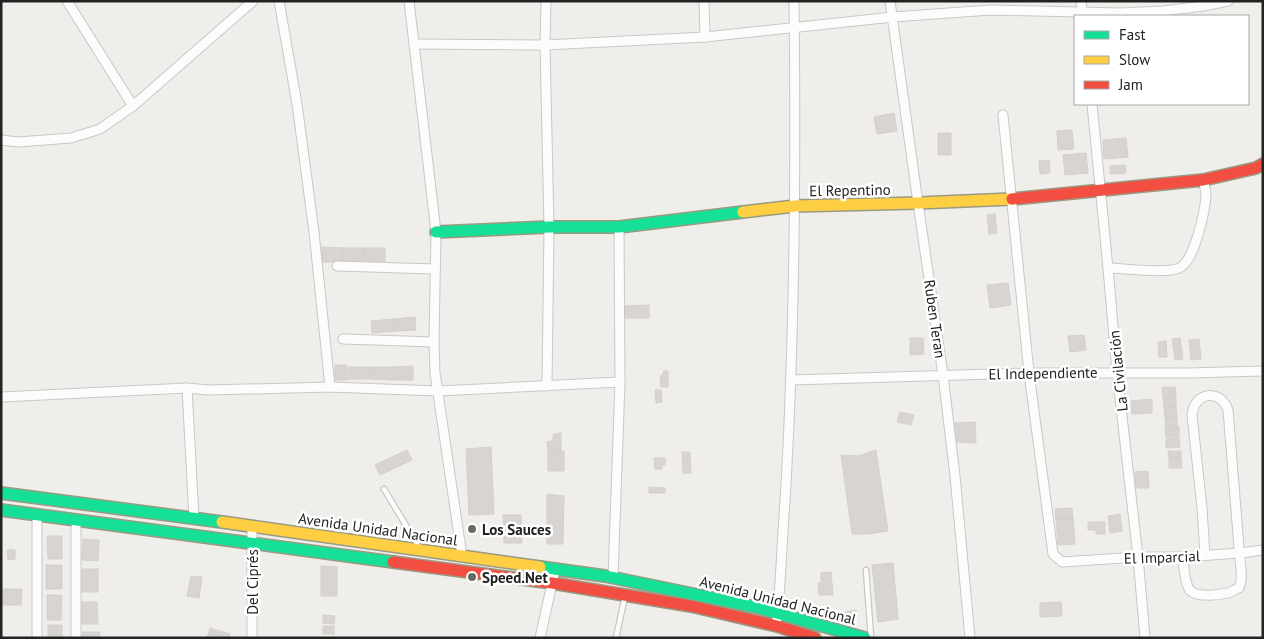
<svg xmlns="http://www.w3.org/2000/svg" width="1264" height="639" viewBox="0 0 1264 639" font-family="'PT Sans',sans-serif">
  <rect width="100%" height="100%" fill="#f0eeeb"/>
  <g fill="#d7d4d2" stroke="#d3d0cc">
    <path d="M894 113 897 131 877 134 874 117Z"/>
    <path d="M1072 130 1074 149 1058 150 1057 131Z"/>
    <rect x="938" y="133" width="13" height="22"/>
    <path d="M1126 138 1128 157 1104 159 1103 140Z"/>
    <path d="M1086 153 1088 173 1065 175 1063 155Z"/>
    <path d="M1049 160 1050 173 1040 174 1039 161Z"/>
    <path d="M1125 165 1126 173 1110 174V166Z"/>
    <path d="M995 214 997 233 989 234 987 215Z"/>
    <path d="M322 247 344 248 343 262H322Z"/>
    <path d="M344 248H365V262H343Z"/>
    <rect x="365" y="248" width="20" height="14"/>
    <path d="M1008 283 1011 305 990 308 987 285Z"/>
    <path d="M649 305V318H626L625 306Z"/>
    <path d="M415 317 416 330 395 331 394 319Z"/>
    <path d="M394 319 395 331 372 333 371 321Z"/>
    <path d="M1084 335 1086 350 1070 352 1068 336Z"/>
    <path d="M910 338H923L924 354 910 355Z"/>
    <path d="M1180 338 1183 359 1175 360 1172 339Z"/>
    <path d="M1199 339 1201 359 1191 360 1189 340Z"/>
    <path d="M1166 341 1167 357H1159L1158 342Z"/>
    <rect x="335" y="365" width="12" height="15"/>
    <path d="M413 366V380H392V367Z"/>
    <path d="M349 367H371L370 379H348Z"/>
    <path d="M371 367H392V380L370 379Z"/>
    <path d="M664 371H668V387H661L660 376 663 375Z"/>
    <path d="M1162 387H1175L1176 397 1163 398Z"/>
    <path d="M655 390H661L662 402 656 403Z"/>
    <path d="M1176 397V407L1164 408 1163 398Z"/>
    <path d="M1152 399V413L1132 414 1131 401Z"/>
    <path d="M1176 407 1177 417H1165L1164 408Z"/>
    <path d="M900 412 914 415 911 425 897 422Z"/>
    <path d="M1165 417H1177V426L1166 427Z"/>
    <path d="M975 422 976 443 956 442 953 423Z"/>
    <path d="M1179 426V437H1166L1165 427Z"/>
    <path d="M561 433V451L548 452 547 442 552 441 554 434Z"/>
    <path d="M1179 438 1180 447 1166 448V439Z"/>
    <path d="M491 447 494 514 469 515 466 449Z"/>
    <path d="M407 450 412 460 380 475 375 465Z"/>
    <path d="M876 450 888 531 869 534H852L841 455 858 456Z"/>
    <path d="M564 451V471H548V452Z"/>
    <path d="M1168 451H1181V458L1169 459Z"/>
    <path d="M682 452H690L691 473H683Z"/>
    <path d="M654 458H665V465H662V469H655Z"/>
    <path d="M1181 458 1182 468H1169V459Z"/>
    <path d="M1148 471 1149 488H1136L1135 472Z"/>
    <path d="M649 487 665 488V493H649Z"/>
    <path d="M547 494 564 496 563 544H547Z"/>
    <path d="M1072 508 1073 518 1056 520 1055 509Z"/>
    <path d="M1120 514 1122 531 1110 533 1108 516Z"/>
    <path d="M503 515H521L522 543H504Z"/>
    <path d="M1073 518 1075 544 1058 545 1056 520Z"/>
    <path d="M1088 522H1105V534H1096V530H1088Z"/>
    <path d="M47 536H62V559H48Z"/>
    <path d="M83 539 99 540 98 561 82 560Z"/>
    <path d="M7 550H15V559L8 560Z"/>
    <path d="M893 563 898 619 878 622 872 565Z"/>
    <rect x="46" y="565" width="16" height="24"/>
    <path d="M321 566 337 567V596H321Z"/>
    <rect x="81" y="569" width="17" height="23"/>
    <path d="M831 572 833 595H819L818 583H821V573Z"/>
    <path d="M191 576 202 577 199 598 187 596Z"/>
    <path d="M1 589H22L21 605H1Z"/>
    <path d="M47 595H62L61 620H47Z"/>
    <path d="M81 602H97L98 624H82Z"/>
    <path d="M1061 602 1062 616 1040 617V603Z"/>
    <path d="M856 610 857 616 841 619 840 613Z"/>
    <path d="M323 615 335 616 334 624 323 623Z"/>
    <rect x="48" y="625" width="14" height="13"/>
    <rect x="323" y="626" width="11" height="8"/>
    <path d="M210 628 230 634 229 638H207Z"/>
    <path d="M82 632H100L99 638H82Z"/>
  </g>
  <g fill="none" stroke-linecap="round" stroke-linejoin="round">
    <defs>
      <g id="lane">
        <path d="M384 489 419 547"/>
        <path d="M866 570 871 638"/>
        <path d="M616 638 625 596"/>
      </g>
      <g id="street">
        <path d="M67 1 133 106"/>
        <path d="M279 1 297 104 314 232 330 387"/>
        <path d="M409 1 436 232 434 342 435 373 462 556"/>
        <path d="M546 1 545 45 549 227 547 386"/>
        <path d="M704 1 705 37"/>
        <path d="M890 1 918 203 943 375 955 476 970 638"/>
        <path d="M1081 1 1083 16"/>
        <path d="M414 44 545 45 705 37 893 17 991 10 1120 13 1163 11 1203 6 1228 1"/>
        <path d="M1092 104 1108 268 1117 372 1138 557 1145 638"/>
        <path d="M1003 115 1029 373 1053 554 1062 562 1138 557H1183L1240 553 1263 550"/>
        <path d="M1 140 18 142 71 138 100 129 133 106 253 1"/>
        <path d="M337 266 435 269"/>
        <path d="M1108 268C1124 268 1169 275 1181 267 1195 258 1205 211 1206 195 1206 190 1204 185 1203 180"/>
        <path d="M343 339 434 342"/>
        <path d="M791 380 1029 373H1189L1263 371"/>
        <path d="M187 388 194 518"/>
        <path d="M1 397 187 388 209 390 330 387 438 391 620 382"/>
        <path d="M37 515V638"/>
        <path d="M76 520V638"/>
        <path d="M1183 557C1184 567 1184 580 1189 589 1194 598 1219 595 1228 593 1232 592 1235 589 1239 588 1243 579 1241 569 1240 560L1228 410C1220 388 1194 392 1192 415L1202 508 1205 555"/>
        <path d="M613 578 620 382 619 227"/>
        <path d="M777 619C781 580 782 540 785 501 795 335 796 168 794 1"/>
        <path d="M252 638V526"/>
        <path d="M540 638 555 570"/>
      </g>
      <g id="fast">
        <path d="M436 232 549 227H619L743 212"/>
        <path d="M1 493 222 522"/>
        <path d="M1 510 393 562"/>
        <path d="M540 567 605 576 756 607 865 638"/>
      </g>
      <g id="slow">
        <path d="M743 212 795 206 918 203 1012 199"/>
        <path d="M222 522 540 567"/>
      </g>
      <g id="jam">
        <path d="M1012 199 1203 180 1256 168 1263 164"/>
        <path d="M393 562 552 583 691 606 777 626 815 638"/>
      </g>
    </defs>
    <use href="#lane" stroke="#c9c8c7" stroke-width="7"/>
    <use href="#street" stroke="#c9c8c7" stroke-width="11"/>
    <use href="#fast" stroke="#999a82" stroke-width="14"/>
    <use href="#slow" stroke="#999a82" stroke-width="14"/>
    <use href="#jam" stroke="#999a82" stroke-width="14"/>
    <use href="#lane" stroke="#fdfcfc" stroke-width="4.5"/>
    <use href="#street" stroke="#fdfcfc" stroke-width="9"/>
    <use href="#fast" stroke="#16e098" stroke-width="11"/>
    <use href="#slow" stroke="#ffcf43" stroke-width="11"/>
    <use href="#jam" stroke="#f24e42" stroke-width="11"/>
  </g>
  <g fill="#6a6968" stroke="#fff" stroke-width="2">
    <circle cx="472" cy="529" r="5"/>
    <circle cx="472" cy="577" r="5"/>
  </g>
  <g text-anchor="middle" dominant-baseline="central" stroke-width="5" stroke-linejoin="round" paint-order="stroke">
    <g font-size="15" fill="#222" stroke="#fff">
      <text transform="translate(850 190) rotate(-1)">El Repentino</text>
      <text transform="translate(935 319) rotate(82)">Ruben Teran</text>
      <text transform="translate(1118 371) rotate(-96)">La Civilación</text>
      <text transform="translate(1043 373) rotate(-1)">El Independiente</text>
      <text transform="translate(378 529) rotate(8)">Avenida Unidad Nacional</text>
      <text transform="translate(1162 557) rotate(-2)">El Imparcial</text>
      <text transform="translate(252 582) rotate(-90)">Del Ciprés</text>
      <text transform="translate(778 600) rotate(14)">Avenida Unidad Nacional</text>
    </g>
    <g font-size="15" font-weight="bold" fill="#222" stroke="#fff" text-anchor="start">
      <text x="482" y="529">Los Sauces</text>
      <text x="482" y="577">Speed.Net</text>
    </g>
  </g>
  <rect width="1264" height="639" fill="none" stroke="#222222" stroke-width="5"/>
  <rect x="1074" y="15" width="175" height="90" fill="#ffffff" stroke="#a7a7a7"/>
  <rect x="1084" y="31" width="25" height="8" fill="#16e098" stroke="#a7a7a7"/>
  <text x="1119" y="40" font-size="15" fill="#222222">Fast</text>
  <rect x="1084" y="56" width="25" height="8" fill="#ffcf43" stroke="#a7a7a7"/>
  <text x="1119" y="65" font-size="15" fill="#222222">Slow</text>
  <rect x="1084" y="81" width="25" height="8" fill="#f24e42" stroke="#a7a7a7"/>
  <text x="1119" y="90" font-size="15" fill="#222222">Jam</text>
</svg>
